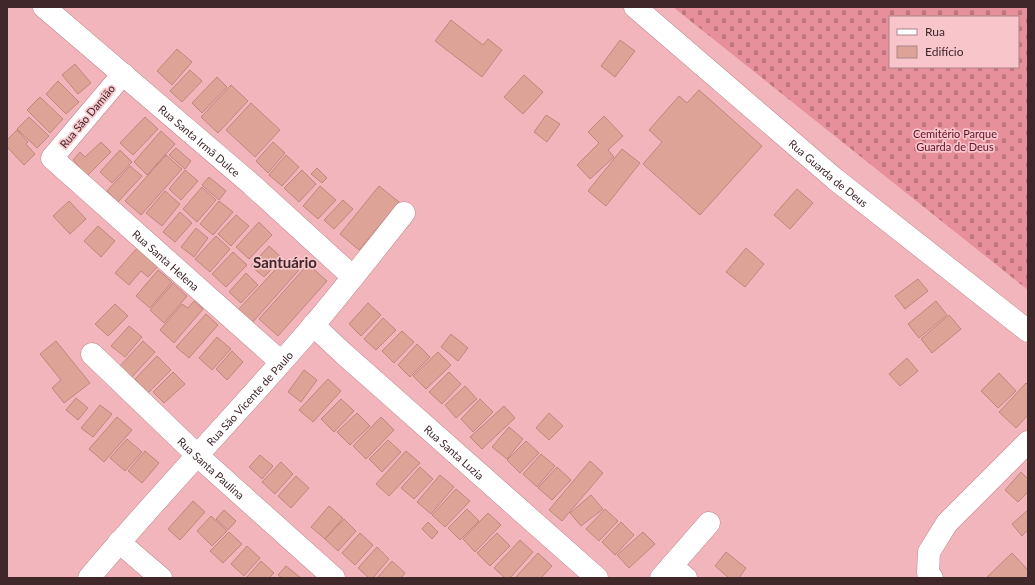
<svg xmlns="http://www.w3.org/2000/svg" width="1035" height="585" viewBox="0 0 1035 585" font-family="Lato,sans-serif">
  <defs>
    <pattern id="cemetery-stones" width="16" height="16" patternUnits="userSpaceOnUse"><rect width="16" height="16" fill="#e78f9a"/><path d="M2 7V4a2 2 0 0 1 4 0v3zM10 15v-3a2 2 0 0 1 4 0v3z" fill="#bd757e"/></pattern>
  </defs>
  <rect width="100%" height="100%" fill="#f2b5bb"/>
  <path fill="url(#cemetery-stones)" fill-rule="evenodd" d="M673 7H1028V290ZM890 17H1018V67H890Z"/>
  <g fill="#dda397" stroke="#bf877c">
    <path d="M451 20 483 45 488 39 502 50 482 77 435 41Z"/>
    <path d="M620 40 635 51 615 77 601 66Z"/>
    <path d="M177 49 192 62 172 85 157 71Z"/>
    <path d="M75 64 91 83 78 94 62 75Z"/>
    <path d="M190 70 202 81 182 102 170 91Z"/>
    <path d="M524 75 543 92 523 114 504 97Z"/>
    <path d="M217 77 227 87 202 113 192 103Z"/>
    <path d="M58 81 79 102 66 114 46 94Z"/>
    <path d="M231 85 248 101 218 133 201 117Z"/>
    <path d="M699 90 762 146 700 215 643 164 662 142 649 130 679 96 687 103Z"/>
    <path d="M40 97 63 119 50 133 27 110Z"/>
    <path d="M251 103 280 130 255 157 226 130Z"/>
    <path d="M546 115 560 124 547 142 534 132Z"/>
    <path d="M604 116 623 136 608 150 614 157 590 179 577 165 599 143 588 132Z"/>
    <path d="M29 117 49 136 37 148 17 129Z"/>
    <path d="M145 117 158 129 133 155 120 143Z"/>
    <path d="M17 130 28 142 26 144 35 154 24 165 7 147V140Z"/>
    <path d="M161 131 175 144 147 175 134 162Z"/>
    <path d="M101 142 111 152 87 176 73 160 80 152 85 157Z"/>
    <path d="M273 142 285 153 268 173 256 161Z"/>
    <path d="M176 148 191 161 185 169 169 155Z"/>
    <path d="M622 149 640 163 606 206 588 191Z"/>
    <path d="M120 150 132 162 112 183 100 172Z"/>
    <path d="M166 155 182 169 141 215 125 201Z"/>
    <path d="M286 155 299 167 282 186 269 175Z"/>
    <path d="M130 166 142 176 118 202 107 191Z"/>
    <path d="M317 168 327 178 322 183 311 174Z"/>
    <path d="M185 170 198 181 181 200 169 189Z"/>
    <path d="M302 170 316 184 299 202 284 188Z"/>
    <path d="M209 177 226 191 219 200 202 185Z"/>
    <path d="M320 186 336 200 318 219 303 206Z"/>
    <path d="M379 186 399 202 359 250 340 234Z"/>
    <path d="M202 187 216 200 197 222 183 209Z"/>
    <path d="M797 189 813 203 790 229 774 215Z"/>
    <path d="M165 191 180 204 162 226 146 213Z"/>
    <path d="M343 200 353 209 334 229 324 220Z"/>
    <path d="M69 201 86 219 70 234 53 216Z"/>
    <path d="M219 201 233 212 213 235 200 224Z"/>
    <path d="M180 212 192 223 175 242 163 232Z"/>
    <path d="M236 215 249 226 231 246 218 234Z"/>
    <path d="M259 222 272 235 249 259 236 247Z"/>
    <path d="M98 226 115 241 101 257 84 241Z"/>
    <path d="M196 228 208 238 194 257 181 247Z"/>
    <path d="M216 236 230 249 210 272 195 259Z"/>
    <path d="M269 246 282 258 264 277 251 266Z"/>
    <path d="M137 248 158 266 148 277 141 271 129 285 115 273Z"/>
    <path d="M746 248 764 264 745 287 726 272Z"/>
    <path d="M233 252 247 265 226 287 212 274Z"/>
    <path d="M286 258 299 270 251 324 237 311Z"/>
    <path d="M308 264 327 281 278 336 259 319Z"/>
    <path d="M158 270 172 282 150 308 136 296Z"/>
    <path d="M246 273 258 285 241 303 229 292Z"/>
    <path d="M918 279 928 291 905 309 895 296Z"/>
    <path d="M173 283 187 296 164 323 150 310Z"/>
    <path d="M194 301 203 309 174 343 160 330 182 304 188 308Z"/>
    <path d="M936 301 947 315 919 338 908 324Z"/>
    <path d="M368 303 381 315 361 336 349 324Z"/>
    <path d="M115 304 128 316 108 336 95 324Z"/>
    <path d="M206 314 218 325 189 358 176 347Z"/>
    <path d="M949 315 961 329 932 353 921 339Z"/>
    <path d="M383 318 396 330 376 350 364 339Z"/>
    <path d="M129 326 142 337 125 357 111 346Z"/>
    <path d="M402 331 414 342 394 363 382 351Z"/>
    <path d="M451 334 468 348 458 361 441 347Z"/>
    <path d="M217 337 231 349 212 370 199 358Z"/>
    <path d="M56 341 90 383 64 403 52 388 61 380 40 354Z"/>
    <path d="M143 341 155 352 131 378 119 367Z"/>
    <path d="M417 344 430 357 410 377 398 365Z"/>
    <path d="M232 351 243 362 227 380 216 369Z"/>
    <path d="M438 352 451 365 426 389 413 376Z"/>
    <path d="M157 356 171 370 148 393 135 379Z"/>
    <path d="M907 358 918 371 900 386 889 374Z"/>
    <path d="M304 370 317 380 301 402 288 392Z"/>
    <path d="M173 372 185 384 164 403 153 392Z"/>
    <path d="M449 372 461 384 442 404 429 392Z"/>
    <path d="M999 373 1016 391 998 408 981 391Z"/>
    <path d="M328 379 341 391 313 422 299 410Z"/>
    <path d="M1026 383 1028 385V415L1016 428 999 412Z"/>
    <path d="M465 386 477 399 456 418 445 405Z"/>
    <path d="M76 398 88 408 78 420 66 410Z"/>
    <path d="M341 399 354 411 334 432 321 419Z"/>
    <path d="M480 399 493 412 473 432 461 419Z"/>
    <path d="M100 405 112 414 93 437 81 428Z"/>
    <path d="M504 406 515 418 482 449 470 437Z"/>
    <path d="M357 413 370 426 350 445 337 432Z"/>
    <path d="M549 413 563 426 549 440 536 428Z"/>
    <path d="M117 417 132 430 104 462 89 449Z"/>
    <path d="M381 417 394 430 366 459 353 446Z"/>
    <path d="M509 427 523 439 507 459 492 447Z"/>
    <path d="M127 439 142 452 125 471 110 458Z"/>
    <path d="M388 440 401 452 382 472 369 459Z"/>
    <path d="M526 441 539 453 520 473 507 460Z"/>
    <path d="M145 451 159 463 142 483 128 471Z"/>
    <path d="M406 451 420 463 389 496 376 484Z"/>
    <path d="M541 454 555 466 537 487 523 474Z"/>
    <path d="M260 455 273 466 262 479 249 467Z"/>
    <path d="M590 461 603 473 562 521 549 510Z"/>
    <path d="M281 462 293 474 275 494 262 482Z"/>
    <path d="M420 467 433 479 414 499 401 488Z"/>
    <path d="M557 467 571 480 552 500 538 488Z"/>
    <path d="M1021 472 1028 479V492L1018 502 1005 490Z"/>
    <path d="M440 475 454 487 431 514 417 502Z"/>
    <path d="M296 476 309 488 291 508 278 496Z"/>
    <path d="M456 489 470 501 445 527 432 515Z"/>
    <path d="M591 495 603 509 581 526 570 513Z"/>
    <path d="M193 501 205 512 180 540 168 529Z"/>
    <path d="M329 506 343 518 325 539 311 527Z"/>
    <path d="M467 509 479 521 460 540 448 528Z"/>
    <path d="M605 509 618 521 599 541 586 529Z"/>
    <path d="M224 510 236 521 228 530 216 519Z"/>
    <path d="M1028 510V530L1022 536 1012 524Z"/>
    <path d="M488 513 501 525 475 552 463 539Z"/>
    <path d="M211 516 227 531 212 546 197 531Z"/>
    <path d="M344 519 356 531 338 551 325 539Z"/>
    <path d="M428 522 438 532 432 539 422 529Z"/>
    <path d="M621 522 634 535 615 555 602 542Z"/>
    <path d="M229 532 242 544 223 563 210 551Z"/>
    <path d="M643 532 655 544 629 568 617 555Z"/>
    <path d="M360 533 373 545 355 565 342 553Z"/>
    <path d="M497 533 510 546 490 566 477 553Z"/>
    <path d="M520 540 533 552 510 578H505L494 568Z"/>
    <path d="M247 546 260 558 244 576 231 564Z"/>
    <path d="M377 547 389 559 373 578H369L358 568Z"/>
    <path d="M726 552 746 568 739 578H729L715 566Z"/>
    <path d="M538 553 552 566 541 578H515Z"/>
    <path d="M1012 553 1028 570V578H986Z"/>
    <path d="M261 561 274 573 269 578H246Z"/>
    <path d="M392 561 405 573 401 578H377Z"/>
    <path d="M286 566 301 578H282L278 575Z"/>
  </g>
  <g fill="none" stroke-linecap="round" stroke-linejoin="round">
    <defs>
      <g id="minor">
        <path id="s1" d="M44 7 251 184 353 277"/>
        <path id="s2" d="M635 7 835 179 1028 331"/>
        <path id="s3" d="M123 74 52 158 281 362"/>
        <path id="s4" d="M313 325 344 354 597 578"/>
        <path id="s5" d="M92 354 198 456 334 578"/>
        <path d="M119 542 161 578"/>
        <path d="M672 566 686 578"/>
        <path id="s6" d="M89 578C161 492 240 411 313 326 344 289 374 251 404 213"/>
        <path d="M661 578 709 523"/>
        <path d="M932 578 928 573 929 552 947 523 1028 442"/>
      </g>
    </defs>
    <use href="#minor" stroke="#c0868c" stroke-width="23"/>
    <use href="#minor" stroke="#fff" stroke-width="22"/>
  </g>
  <g text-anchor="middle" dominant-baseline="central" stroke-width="3.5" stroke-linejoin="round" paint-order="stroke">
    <g font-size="11" fill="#3f272a" stroke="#f7c5ca">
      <text transform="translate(87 116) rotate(-50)">Rua São Damião</text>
      <text stroke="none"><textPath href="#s1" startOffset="205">Rua Santa Irmã Dulce</textPath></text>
      <text stroke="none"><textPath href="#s2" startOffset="255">Rua Guarda de Deus</textPath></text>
      <text stroke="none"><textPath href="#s3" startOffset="263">Rua Santa Helena</textPath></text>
      <text stroke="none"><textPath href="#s6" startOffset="241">Rua São Vicente de Paulo</textPath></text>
      <text stroke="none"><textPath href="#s4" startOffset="190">Rua Santa Luzia</textPath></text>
      <text stroke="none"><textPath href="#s5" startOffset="165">Rua Santa Paulina</textPath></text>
    </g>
    <g font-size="11" fill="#621026" stroke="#f7c5ca">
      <text x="955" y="133">Cemitério Parque<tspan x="955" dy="13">Guarda de Deus</tspan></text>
    </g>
    <g font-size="15" font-weight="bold" fill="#3f272a" stroke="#f7c5ca">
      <text x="285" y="262">Santuário</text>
    </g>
  </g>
  <rect width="1035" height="585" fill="none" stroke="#3f272a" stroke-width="16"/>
  <rect x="889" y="16" width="130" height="52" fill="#f7c5ca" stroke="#ad868a"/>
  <rect x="897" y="29" width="20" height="6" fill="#ffffff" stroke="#ad868a"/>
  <text x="925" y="36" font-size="12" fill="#3f272a">Rua</text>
  <rect x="897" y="46" width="20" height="12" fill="#dda397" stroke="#ad868a"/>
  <text x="925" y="56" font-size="12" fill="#3f272a">Edifício</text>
</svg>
